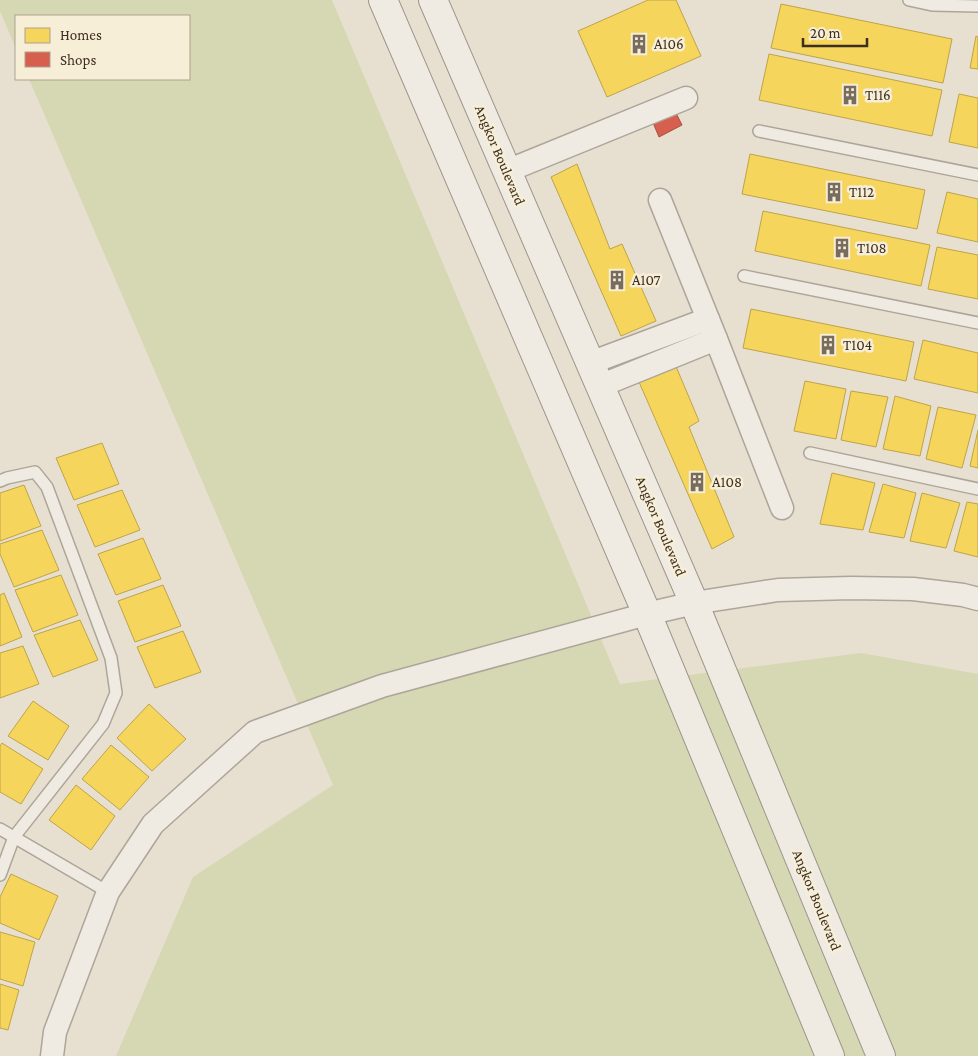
<svg xmlns="http://www.w3.org/2000/svg" width="978" height="1056" viewBox="0 0 978 1056" font-family="'Crimson Pro',serif">
  <rect width="100%" height="100%" fill="#e7e0d1"/>
  <path fill="#d6d7b3" d="M0 0H332L620 684 861 653 978 674V1056H116L193 877 333 785 29 79H189V16H16V49L0 11Z"/>
  <g fill="#f6d55c" stroke="#bea34a">
    <path d="M648 0H676L701 56 607 97 578 31Z"/>
    <path d="M781 4 952 39 943 83 771 48Z"/>
    <path d="M976 36 978 37V69L970 68Z"/>
    <path d="M769 54 942 90 932 136 759 100Z"/>
    <path d="M959 94 978 98V148L949 142Z"/>
    <path d="M750 154 925 190 917 229 742 194Z"/>
    <path d="M577 164 610 249 622 244 656 321 621 336 551 177Z"/>
    <path d="M947 192 978 199V242L937 233Z"/>
    <path d="M763 211 930 245 921 286 755 251Z"/>
    <path d="M937 247 978 255V299L928 289Z"/>
    <path d="M751 309 914 342 906 381 743 348Z"/>
    <path d="M923 340 978 353V393L914 379Z"/>
    <path d="M675 364 699 421 689 427 734 537 712 549 639 382Z"/>
    <path d="M805 381 846 389 836 439 794 431Z"/>
    <path d="M851 391 888 397 876 447 841 440Z"/>
    <path d="M895 396 931 406 920 456 883 449Z"/>
    <path d="M938 407 976 415 962 468 926 459Z"/>
    <path d="M978 430V468L970 466Z"/>
    <path d="M102 443 119 484 74 500 56 458Z"/>
    <path d="M832 473 875 483 863 530 820 524Z"/>
    <path d="M883 484 916 493 904 538 869 532Z"/>
    <path d="M24 485 41 526 0 541V493Z"/>
    <path d="M122 490 140 530 95 547 77 505Z"/>
    <path d="M922 493 960 503 946 548 910 541Z"/>
    <path d="M967 502 978 504V557L954 551Z"/>
    <path d="M42 530 59 570 14 587 0 554V544Z"/>
    <path d="M143 538 161 579 116 595 98 554Z"/>
    <path d="M61 575 78 615 33 632 15 590Z"/>
    <path d="M163 585 181 626 135 642 118 601Z"/>
    <path d="M4 593 22 637 0 646V595Z"/>
    <path d="M80 620 98 660 53 677 34 635Z"/>
    <path d="M183 631 201 672 155 688 137 647Z"/>
    <path d="M23 646 39 684 0 698V653Z"/>
    <path d="M33 701 69 726 48 760 8 736Z"/>
    <path d="M149 704 186 739 152 771 117 738Z"/>
    <path d="M2 743 43 769 21 804 0 792V746Z"/>
    <path d="M111 745 149 777 120 810 82 779Z"/>
    <path d="M76 785 115 816 91 850 49 820Z"/>
    <path d="M11 874 58 896 39 940 0 923V897Z"/>
    <path d="M0 932 35 942 23 986 0 979Z"/>
    <path d="M0 984 19 990 8 1030 0 1028Z"/>
  </g>
  <path fill="#d6604d" stroke="#a85140" d="M674 109 682 125 659 137 651 118Z"/>
  <g fill="none" stroke-linecap="round" stroke-linejoin="round">
    <defs>
      <g id="service">
        <path d="M909 0 932 5 978 6"/>
        <path d="M759 131 978 175"/>
        <path d="M744 276 978 323"/>
        <path d="M810 453 978 489"/>
        <path d="M0 481 7 478 35 472 47 487 111 658 116 693 103 724 14 837 0 875"/>
        <path d="M0 829 108 892"/>
      </g>
      <g id="minor">
        <path d="M507 171 686 98"/>
        <path d="M660 200 716 339 782 508"/>
        <path d="M590 363 708 319"/>
        <path d="M600 386 716 339"/>
        <path d="M52 1056 55 1032 108 892 153 824 255 732 382 686 647 614 694 603 778 590 851 588 913 589 963 595 978 599"/>
      </g>
      <g id="secondary">
        <path d="M383 0 647 614 830 1056"/>
        <path d="M433 0 694 603 881 1056"/>
      </g>
    </defs>
    <use href="#service" stroke="#ada599" stroke-width="14"/>
    <use href="#minor" stroke="#ada599" stroke-width="25"/>
    <use href="#secondary" stroke="#9c958a" stroke-width="30"/>
    <use href="#service" stroke="#efebe3" stroke-width="11"/>
    <use href="#minor" stroke="#efebe3" stroke-width="22"/>
    <use href="#secondary" stroke="#efebe3" stroke-width="28"/>
  </g>
  <defs>
    <symbol id="building-bare" viewBox="-9 -9 18 18"><path d="M-4-6H4V6H1V3H-1V6H-4ZM-2.5-4.3h1.7v1.8h-1.7ZM.8-4.3h1.7v1.8H.8ZM-2.5-1h1.7V.8h-1.7ZM.8-1h1.7V.8H.8Z" fill="#786c5e" stroke="#f7eed8" stroke-width="2.5" paint-order="stroke"/></symbol>
  </defs>
  <g fill-rule="evenodd">
    <use href="#building-bare" x="625" y="30" width="28" height="28"/>
    <use href="#building-bare" x="836" y="81" width="28" height="28"/>
    <use href="#building-bare" x="820" y="178" width="28" height="28"/>
    <use href="#building-bare" x="828" y="234" width="28" height="28"/>
    <use href="#building-bare" x="603" y="266" width="28" height="28"/>
    <use href="#building-bare" x="814" y="331" width="28" height="28"/>
    <use href="#building-bare" x="683" y="468" width="28" height="28"/>
  </g>
  <g text-anchor="middle" dominant-baseline="central" stroke-width="5" stroke-linejoin="round" paint-order="stroke">
    <g font-size="15" fill="#3d2e20" stroke="#f7eed8" text-anchor="start">
      <text x="654" y="44">A106</text>
      <text x="865" y="95">T116</text>
      <text x="849" y="192">T112</text>
      <text x="857" y="248">T108</text>
      <text x="632" y="280">A107</text>
      <text x="843" y="345">T104</text>
      <text x="712" y="482">A108</text>
    </g>
    <g font-size="15" fill="#3d2e20" stroke="#f7eed8">
      <text transform="translate(500 155) rotate(67)">Angkor Boulevard</text>
      <text transform="translate(661 526) rotate(67)">Angkor Boulevard</text>
      <text transform="translate(817 900) rotate(68)">Angkor Boulevard</text>
    </g>
  </g>
  <rect x="15" y="15" width="175" height="65" fill="#f7eed8" stroke="#ada18e"/>
  <rect x="25" y="28" width="25" height="15" fill="#f6d55c" stroke="#ada18e"/>
  <text x="60" y="40" font-size="15" fill="#3d2e20">Homes</text>
  <rect x="25" y="52" width="25" height="15" fill="#d6604d" stroke="#ada18e"/>
  <text x="60" y="65" font-size="15" fill="#3d2e20">Shops</text>
  <path d="M803 38v8h64v-8" fill="none" stroke="#3d2e20" stroke-width="2.5"/>
  <text x="810" y="38" font-size="15" fill="#3d2e20" stroke="#f7eed8" stroke-width="4" paint-order="stroke">20 m</text>
</svg>
